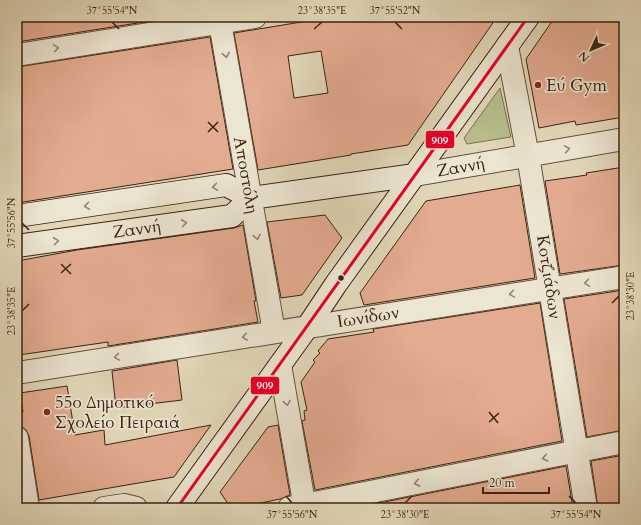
<svg xmlns="http://www.w3.org/2000/svg" width="641" height="525" viewBox="0 0 641 525" font-family="Cardo,serif">
  <rect width="100%" height="100%" fill="#e1d7b8"/>
  <filter id="stains"><feTurbulence type="fractalNoise" baseFrequency=".005" numOctaves="4"/><feColorMatrix values="0 0 0 0 .2 0 0 0 0 .09 0 0 0 0 .02 0 0 0 .5 -.17"/></filter>
  <radialGradient id="worn" r=".72"><stop offset=".6" stop-color="#630" stop-opacity="0"/><stop offset="1" stop-color="#630" stop-opacity=".3"/></radialGradient>
  <path fill="#b7bd8b" stroke="#7a704f" d="M500 88 511 137 467 144 464 138Z"/>
  <g fill="#e3ab90" stroke="#3c2213" fill-rule="evenodd">
    <path d="M17 17H176L17 42Z"/>
    <path d="M332 17H497L408 145 351 154V155L258 170 234 33ZM321 51 328 93 294 98 288 56Z"/>
    <path d="M555 17H618L620 27 624 26V117L576 125 575 121 539 128 526 59Z"/>
    <path d="M210 37 233 169 17 203V67Z"/>
    <path d="M624 167V265L560 274 545 181 587 175 586 173Z"/>
    <path d="M520 185 535 278 364 305 360 293 426 201Z"/>
    <path d="M325 215 342 238 302 295 281 298 267 222Z"/>
    <path d="M243 225 256 301H254L258 322 108 346V342L19 355 17 344V261L77 250 234 228Z"/>
    <path d="M624 290V430L587 437 564 299Z"/>
    <path d="M540 303 562 441 315 490 302 421 305 420 304 411 307 410 301 382 315 362 313 360 320 353 318 351 328 339 374 332 373 329Z"/>
    <path d="M177 360 182 400 116 408 112 371Z"/>
    <path d="M67 386 75 435 104 430 105 445 211 425 174 477 39 500 29 436 26 430 22 427 17 426V412H23L20 393Z"/>
    <path d="M278 425 290 495 280 499 237 508H231L220 492 268 427Z"/>
    <path d="M624 455V508H598L591 461Z"/>
    <path d="M566 466 573 508H354Z"/>
  </g>
  <g fill="none" stroke-linecap="round" stroke-linejoin="round">
    <defs>
      <g id="street">
        <path d="M219 17 274 332"/>
        <path d="M507 46 528 156 586 508"/>
        <path d="M17 55 255 17"/>
        <path d="M415 175 624 139"/>
        <path d="M280 365 305 508"/>
        <path d="M17 373 624 277"/>
        <path d="M17 438 28 508"/>
        <path d="M104 508 124 505 136 508"/>
        <path d="M289 508 624 442"/>
      </g>
      <g id="secondary">
        <path d="M17 216 226 185 251 198"/>
        <path d="M17 246 232 216 251 198 415 175"/>
        <path d="M177 508 308 326 336 284 528 17"/>
      </g>
    </defs>
    <use href="#street" stroke="#654f3c" stroke-width="24"/>
    <use href="#secondary" stroke="#3c2213" stroke-width="24"/>
    <use href="#street" stroke="#ece5d1" stroke-width="22"/>
    <use href="#secondary" stroke="#ece5d1" stroke-width="22"/>
    <defs>
      <path id="bus-1" d="M177 508 528 17"/>
    </defs>
    <use href="#bus-1" stroke="#ece5d1" stroke-width="6"/>
    <use href="#bus-1" stroke="#e4002b" stroke-width="3"/>
  </g>
  <defs><path id="oneway-chevron" d="M-2-3.5L2.5 0L-2 3.5" fill="none" stroke-width="1.6" stroke-linecap="round" stroke-linejoin="round"/></defs>
  <g stroke="#948472">
    <use href="#oneway-chevron" transform="translate(56 48) rotate(-9)"/>
    <use href="#oneway-chevron" transform="translate(226 55) rotate(80)"/>
    <use href="#oneway-chevron" transform="translate(567 149) rotate(-10)"/>
    <use href="#oneway-chevron" transform="translate(215 187) rotate(172)"/>
    <use href="#oneway-chevron" transform="translate(87 206) rotate(172)"/>
    <use href="#oneway-chevron" transform="translate(184 223) rotate(-8)"/>
    <use href="#oneway-chevron" transform="translate(257 237) rotate(80)"/>
    <use href="#oneway-chevron" transform="translate(56 241) rotate(-8)"/>
    <use href="#oneway-chevron" transform="translate(587 283) rotate(171)"/>
    <use href="#oneway-chevron" transform="translate(512 294) rotate(171)"/>
    <use href="#oneway-chevron" transform="translate(245 337) rotate(171)"/>
    <use href="#oneway-chevron" transform="translate(117 357) rotate(171)"/>
    <use href="#oneway-chevron" transform="translate(287 403) rotate(80)"/>
    <use href="#oneway-chevron" transform="translate(545 458) rotate(169)"/>
    <use href="#oneway-chevron" transform="translate(417 483) rotate(169)"/>
  </g>
  <path fill="none" stroke="#3c2213" stroke-width="1.5" d="M112 22 119 29M395 22 402 29M314 29 322 22M208 122 218 132M208 132 218 122M22 223 29 230M61 264 71 274M61 273 71 264M612 303 619 296M22 311 29 304M489 412 498 423M489 422 499 413M286 496 292 503M569 496 576 503M405 503 412 496"/>
  <g fill="#8f2418" stroke="#ece5d1" stroke-width="1.5">
    <circle cx="538" cy="85" r="4"/>
    <circle cx="47" cy="412" r="4"/>
  </g>
  <circle fill="#3c2213" stroke="#ece5d1" stroke-width="1.5" cx="341" cy="278" r="3.5"/>
  <g text-anchor="middle" dominant-baseline="central" stroke-width="3.5" stroke-linejoin="round" paint-order="stroke">
    <g font-size="17" fill="#3c2213" stroke="#ece5d1" text-anchor="start">
      <text x="546" y="85">Εύ Gym</text>
      <text x="55" y="402">55ο Δημοτικό<tspan x="55" dy="20">Σχολείο Πειραιά</tspan></text>
    </g>
    <g font-size="17" fill="#3c2213" stroke="#ece5d1">
      <text transform="translate(461 167) rotate(-10)">Ζαννή</text>
      <text transform="translate(246 175) rotate(80)">Αποστόλη</text>
      <text transform="translate(137 229) rotate(-8)">Ζαννή</text>
      <text transform="translate(549 277) rotate(81)">Κοτζιάδων</text>
      <text transform="translate(368 317) rotate(-9)">Ιωνίδων</text>
    </g>
  </g>
  <g stroke="#ece5d1" stroke-width="1.5">
    <rect x="425" y="130" width="30" height="19" rx="4" fill="#e4002b"/>
    <rect x="250" y="376" width="30" height="19" rx="4" fill="#e4002b"/>
  </g>
  <g font-size="11" text-anchor="middle" font-weight="bold" fill="#fff">
    <text x="440" y="144">909</text>
    <text x="265" y="389">909</text>
  </g>
  <rect width="641" height="525" fill="none" stroke="#e1d7b8" stroke-width="44"/>
  <g transform="translate(591 50) rotate(226)" stroke="#ece5d1" stroke-width="3" paint-order="stroke">
  <path d="M0-3L7 15L0 10L-7 15Z" fill="#3c2213"/>
  <text y="-6" font-size="11" font-weight="bold" text-anchor="middle" fill="#3c2213">N</text>
  </g>
  <path d="M483 487v6h66v-6" fill="none" stroke="#3c2213" stroke-width="2"/>
  <text x="489" y="487" font-size="12" fill="#3c2213" stroke="#ece5d1" stroke-width="3" paint-order="stroke">20 m</text>
  <rect x="22" y="22" width="597" height="481" fill="none" stroke="#3c2213" stroke-width="1.5"/>
  <g font-size="10" text-anchor="middle" fill="#3c2213">
    <text x="112" y="14">37°55'54"N</text>
    <text x="322" y="14">23°38'35"E</text>
    <text x="395" y="14">37°55'52"N</text>
    <text transform="translate(11 223) rotate(-90)" y="4">37°55'56"N</text>
    <text transform="translate(630 296) rotate(-90)" y="4">23°38'30"E</text>
    <text transform="translate(11 311) rotate(-90)" y="4">23°38'35"E</text>
    <text x="292" y="518">37°55'56"N</text>
    <text x="405" y="518">23°38'30"E</text>
    <text x="576" y="518">37°55'54"N</text>
  </g>
  <rect width="100%" height="100%" filter="url(#stains)"/>
  <rect width="100%" height="100%" fill="url(#worn)"/>
</svg>
